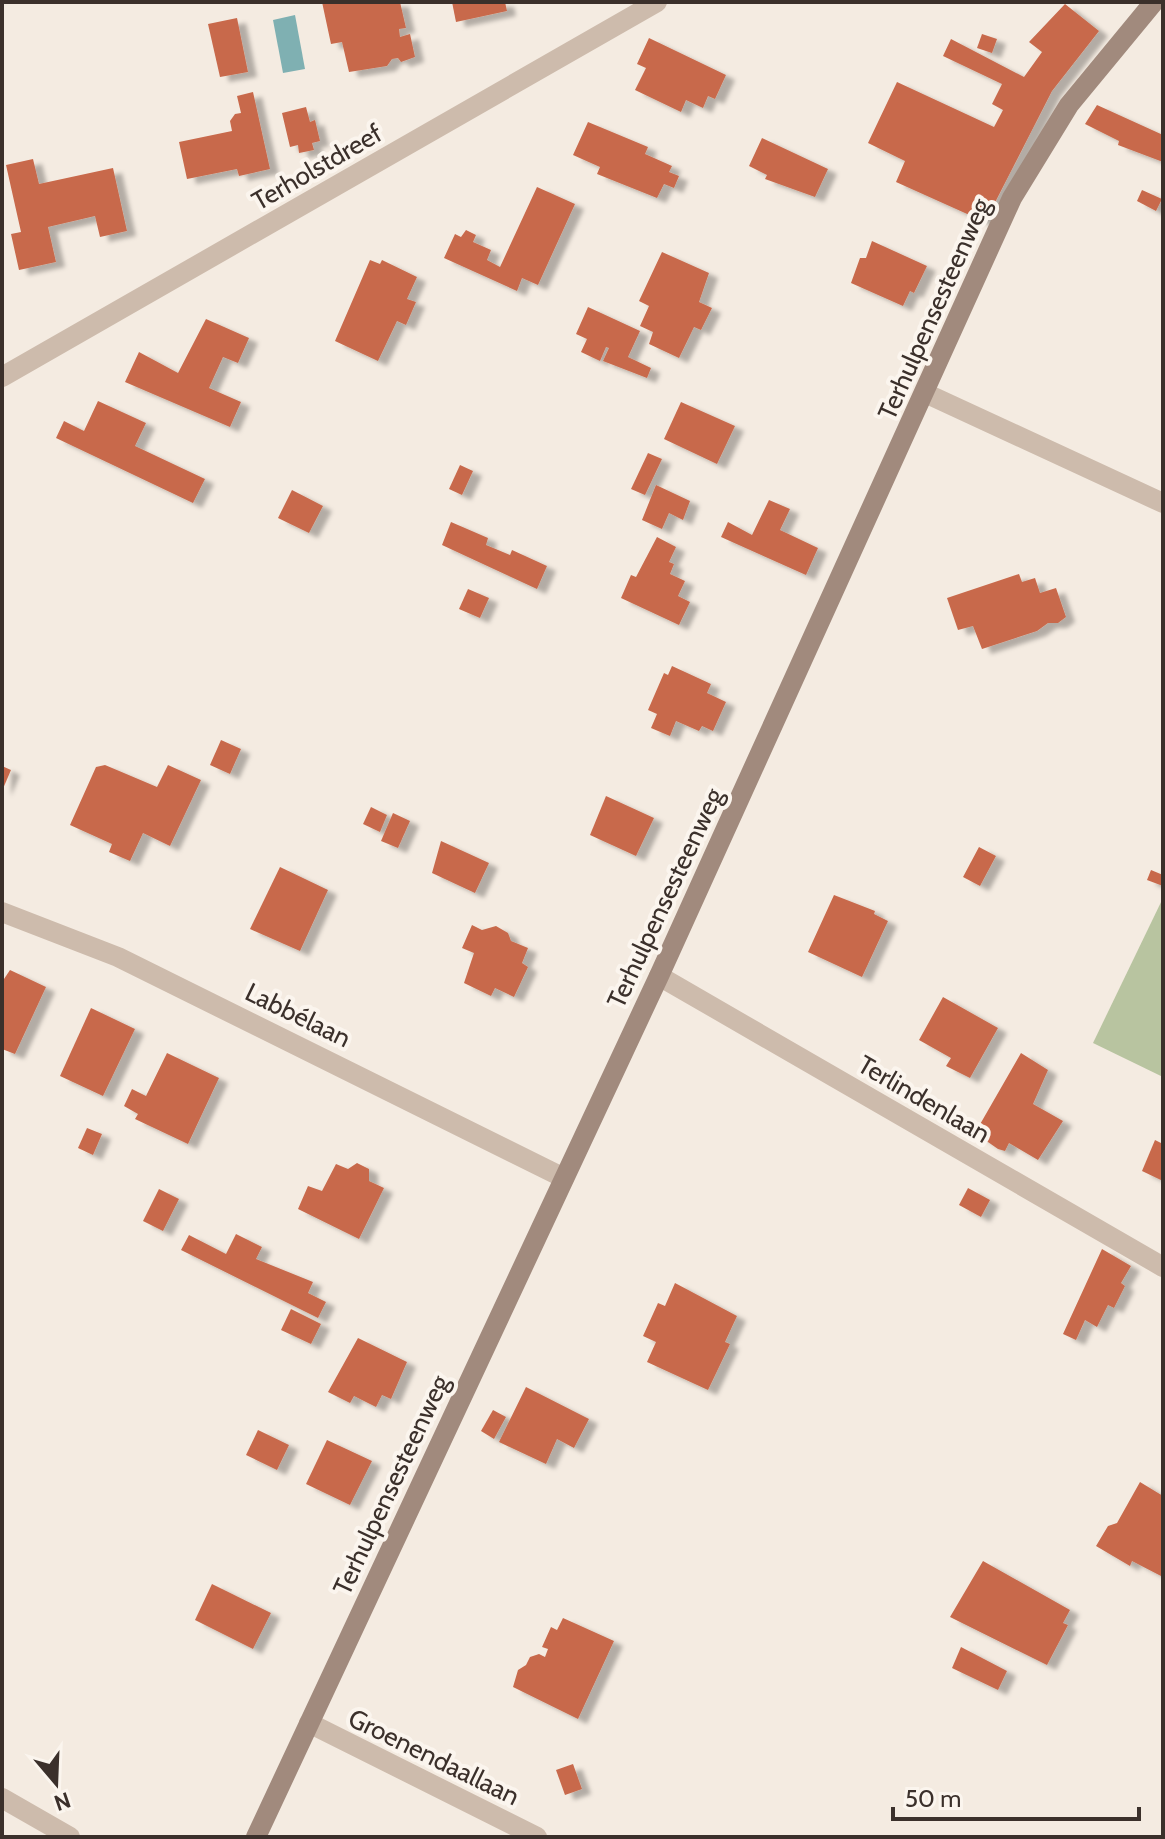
<svg xmlns="http://www.w3.org/2000/svg" width="1165" height="1839" viewBox="0 0 1165 1839" font-family="Cabin,sans-serif">
  <defs>
    <filter id="shadow"><feDropShadow dx="9" dy="5" stdDeviation="2" flood-color="#0004"/></filter>
  </defs>
  <rect width="100%" height="100%" fill="#f4ebe1"/>
  <path fill="#b8c4a0" d="M1163 898V1077L1093 1043Z"/>
  <path fill="#7fb0b2" d="M295 15 305 69 283 73 273 20Z"/>
  <g fill="#c8694b" filter="url(#shadow)">
    <path d="M322 2H400L406 28 399 29 400 37 410 34 415 57 401 62 398 58 392 59 387 66 349 72 342 42 331 44Z"/>
    <path d="M452 2H505L507 11 456 22Z"/>
    <path d="M1065 4 1099 31 1052 91 985 222 896 182 905 161 868 143 897 82 994 127 1003 110 992 104 1002 84 943 56 951 39 1024 77 1042 52 1029 42Z"/>
    <path d="M237 18 248 72 220 77 208 24Z"/>
    <path d="M982 34 997 39 992 53 977 48Z"/>
    <path d="M649 38 726 75 715 99 708 96 703 108 686 100 681 112 635 90 646 68 637 64Z"/>
    <path d="M253 92 270 169 239 176 237 169 187 179 179 142 232 131 230 121 235 114 241 113 237 96Z"/>
    <path d="M1097 105 1163 135V162L1118 145 1119 141 1085 124Z"/>
    <path d="M306 107 310 122 315 120 320 141 312 143 314 150 299 153 298 145 290 147 282 113Z"/>
    <path d="M588 122 648 147 645 154 672 166 669 172 679 176 674 188 664 184 657 198 597 174 600 167 573 155Z"/>
    <path d="M762 138 828 169 815 197 765 179 767 175 749 166Z"/>
    <path d="M33 159 39 184 113 168 127 231 100 237 95 216 48 227 56 262 19 270 11 234 21 232 6 165Z"/>
    <path d="M537 187 575 204 538 285 522 278 517 291 444 258 455 234 461 237 466 230 476 235 473 242 491 250 487 260 500 267Z"/>
    <path d="M1142 190 1162 199 1156 211 1137 201Z"/>
    <path d="M872 241 927 266 914 293 910 291 903 306 851 283 860 258H866Z"/>
    <path d="M662 252 709 273 699 302 712 308 701 330 694 327 679 358 649 344 653 332 640 326 649 306 639 301Z"/>
    <path d="M370 260 380 264 382 260 417 277 407 299 416 302 406 325 397 321 378 361 335 341Z"/>
    <path d="M588 307 640 331 628 357 651 368 647 378 603 361 609 348 606 347 600 361 581 352 587 339 576 334Z"/>
    <path d="M206 319 249 338 238 363 223 357 209 388 241 402 230 427 125 382 139 352 178 373Z"/>
    <path d="M98 401 146 423 135 446 205 479 193 503 56 438 64 421 84 431Z"/>
    <path d="M681 402 735 426 717 464 664 439Z"/>
    <path d="M648 453 662 459 645 495 631 489Z"/>
    <path d="M460 465 473 471 462 495 449 489Z"/>
    <path d="M656 485 690 501 683 520 669 513 662 529 642 520Z"/>
    <path d="M292 490 323 506 309 533 278 518Z"/>
    <path d="M769 500 790 509 780 530 818 548 806 575 721 537 728 522 752 535Z"/>
    <path d="M451 522 488 538 486 545 510 555 512 550 547 566 537 589 442 545Z"/>
    <path d="M657 537 676 547 669 562 674 564 670 574 685 581 678 596 690 602 679 625 621 598 631 575 636 577Z"/>
    <path d="M1019 574 1022 582 1035 578 1040 593 1056 588 1066 617 1058 623H1048L1037 631 982 649 973 626 958 630 947 598Z"/>
    <path d="M468 589 489 598 480 618 459 609Z"/>
    <path d="M672 666 711 684 707 693 726 702 713 731 702 726 699 731 676 721 670 736 651 728 657 714 648 710 664 673 668 675Z"/>
    <path d="M221 740 241 749 230 774 210 765Z"/>
    <path d="M105 765 157 787 168 765 201 780 170 846 143 833 130 861 109 852 112 844 70 825 96 767Z"/>
    <path d="M2 766 11 770 2 791Z"/>
    <path d="M606 796 654 818 636 856 590 835Z"/>
    <path d="M371 807 387 815 380 832 363 824Z"/>
    <path d="M393 813 410 821 398 848 381 841Z"/>
    <path d="M441 841 489 863 475 893 432 873Z"/>
    <path d="M979 847 996 856 980 886 963 877Z"/>
    <path d="M280 867 328 890 300 951 250 929Z"/>
    <path d="M1151 870 1163 875V886L1147 880Z"/>
    <path d="M834 895 875 911 874 914 888 921 862 977 808 952Z"/>
    <path d="M472 925 482 930 496 926 508 933 511 941 528 948 522 963 528 967 514 997 495 988 491 996 464 983 474 953 462 948Z"/>
    <path d="M10 970 46 987 15 1054 2 1049V982Z"/>
    <path d="M943 997 998 1028 970 1078 946 1066 951 1058 919 1040Z"/>
    <path d="M91 1008 135 1029 103 1096 60 1076Z"/>
    <path d="M167 1053 219 1078 188 1144 135 1119 138 1114 124 1106 132 1089 146 1096Z"/>
    <path d="M1021 1053 1048 1070 1033 1104 1063 1121 1038 1160 1009 1143 1005 1151 998 1149 975 1133Z"/>
    <path d="M87 1128 102 1134 93 1155 78 1148Z"/>
    <path d="M1155 1140 1163 1144V1181L1142 1171Z"/>
    <path d="M357 1163 369 1169V1181L384 1188 359 1239 298 1209 308 1186 322 1191 336 1164 348 1169Z"/>
    <path d="M968 1188 990 1200 981 1217 959 1205Z"/>
    <path d="M159 1189 179 1199 163 1231 143 1221Z"/>
    <path d="M236 1234 262 1247 256 1259 313 1282 308 1293 326 1302 318 1318 181 1250 189 1235 226 1254Z"/>
    <path d="M1102 1249 1131 1266 1121 1283 1125 1286 1114 1308 1108 1305 1097 1327 1085 1320 1076 1340 1063 1334Z"/>
    <path d="M675 1283 737 1316 725 1342 730 1344 708 1390 647 1362 656 1342 643 1336 658 1303 665 1306Z"/>
    <path d="M291 1309 321 1324 311 1344 281 1330Z"/>
    <path d="M358 1338 407 1362 391 1399 382 1395 376 1407 354 1396 350 1403 328 1392Z"/>
    <path d="M526 1387 589 1419 574 1448 557 1439 546 1464 499 1442Z"/>
    <path d="M493 1410 506 1417 494 1439 481 1431Z"/>
    <path d="M258 1430 289 1445 277 1470 246 1455Z"/>
    <path d="M327 1440 372 1461 350 1505 306 1484Z"/>
    <path d="M1140 1482 1163 1496 1161 1576 1132 1561 1130 1566 1096 1546 1108 1526 1117 1523Z"/>
    <path d="M983 1561 1070 1610 1063 1623 1068 1625 1047 1665 950 1617Z"/>
    <path d="M212 1584 271 1613 253 1649 195 1620Z"/>
    <path d="M563 1618 614 1641 578 1719 513 1687 518 1670 526 1665 530 1657 539 1654 545 1657 548 1649 542 1647 551 1627 557 1630Z"/>
    <path d="M961 1647 1007 1671 998 1690 952 1668Z"/>
    <path d="M573 1764 582 1789 565 1795 556 1770Z"/>
  </g>
  <g fill="none" stroke-linecap="round" stroke-linejoin="round">
    <g stroke="#cdbbac" stroke-width="20">
      <path d="M2 377 657 2"/>
      <path d="M925 393 1163 503"/>
      <path d="M2 912 118 957 564 1178"/>
      <path d="M659 976 1163 1267"/>
      <path d="M309 1723 537 1837"/>
      <path d="M2 1798 70 1837"/>
    </g>
    <path stroke="#a18a7d" stroke-width="20" d="M256 1837 659 976 1012 198 1069 105 1154 2"/>
  </g>
  <g text-anchor="middle" dominant-baseline="central" stroke-width="8" stroke-linejoin="round" paint-order="stroke">
    <g font-size="26" fill="#3b302b" stroke="#fbf5ee">
      <text transform="translate(317 167) rotate(-30)">Terholstdreef</text>
      <text transform="translate(934 309) rotate(-66)">Terhulpensesteenweg</text>
      <text transform="translate(665 898) rotate(-65)">Terhulpensesteenweg</text>
      <text transform="translate(298 1015) rotate(26)">Labbélaan</text>
      <text transform="translate(924 1099) rotate(30)">Terlindenlaan</text>
      <text transform="translate(391 1485) rotate(-65)">Terhulpensesteenweg</text>
      <text transform="translate(434 1757) rotate(26)">Groenendaallaan</text>
    </g>
  </g>
  <rect width="1165" height="1839" fill="none" stroke="#3b302b" stroke-width="8"/>
  <g transform="translate(56 1783) rotate(161)" stroke="#fbf5ee" stroke-width="6" paint-order="stroke">
  <path d="M0-6L14 30L0 20L-14 30Z" fill="#3b302b"/>
  <text y="-12" font-size="22" font-weight="bold" text-anchor="middle" fill="#3b302b">N</text>
  </g>
  <path d="M893 1807v12h246v-12" fill="none" stroke="#3b302b" stroke-width="4"/>
  <text x="905" y="1807" font-size="24" fill="#3b302b" stroke="#fbf5ee" stroke-width="6" paint-order="stroke">50 m</text>
</svg>
